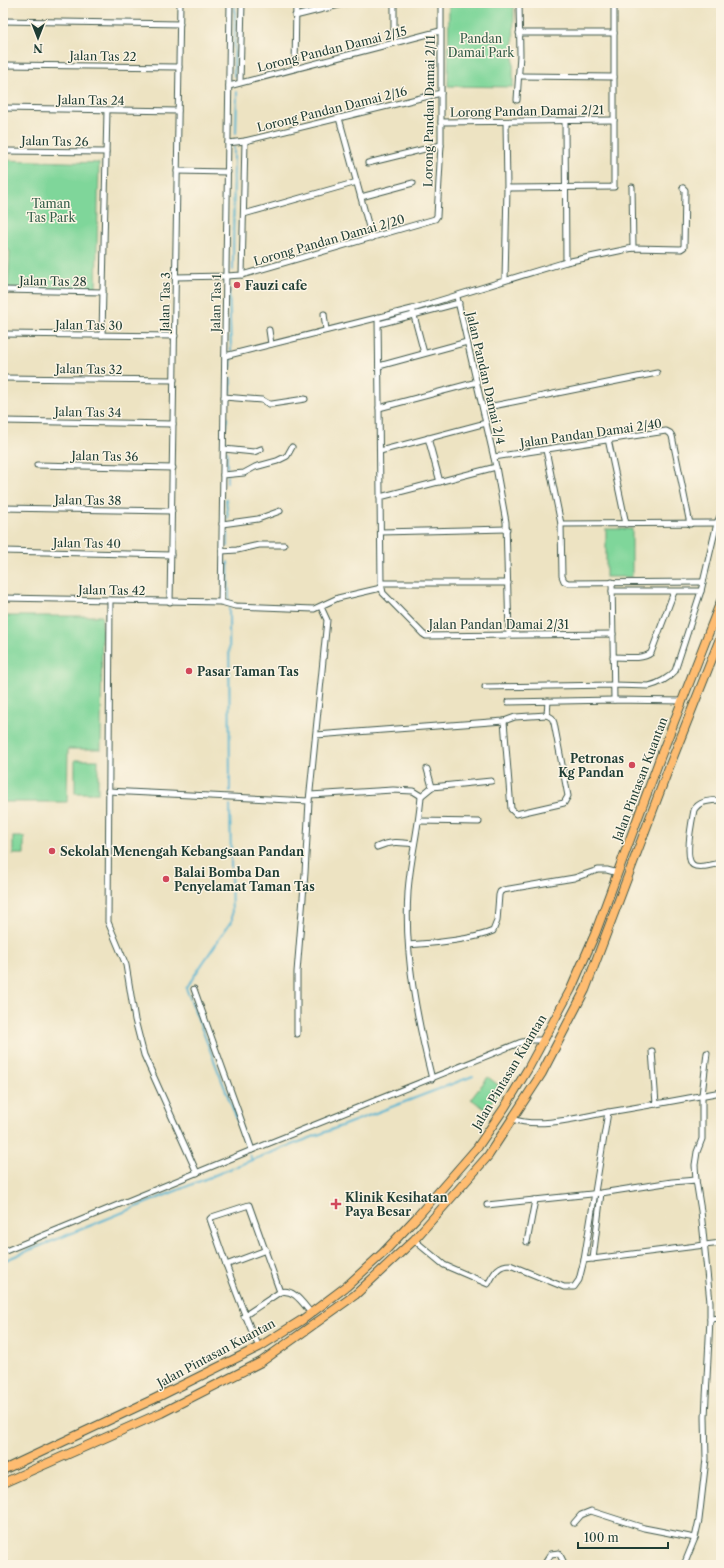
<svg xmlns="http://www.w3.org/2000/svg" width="724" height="1568" viewBox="0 0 724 1568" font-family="'Libre Caslon Text',serif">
  <rect width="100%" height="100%" fill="#fcf5e5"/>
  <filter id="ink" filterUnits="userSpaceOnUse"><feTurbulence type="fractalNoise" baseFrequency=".025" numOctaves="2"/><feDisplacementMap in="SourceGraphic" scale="8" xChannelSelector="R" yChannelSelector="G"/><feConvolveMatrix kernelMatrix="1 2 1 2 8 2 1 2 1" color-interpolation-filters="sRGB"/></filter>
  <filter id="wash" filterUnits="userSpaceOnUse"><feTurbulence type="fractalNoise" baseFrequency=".012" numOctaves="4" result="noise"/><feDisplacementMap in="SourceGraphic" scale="16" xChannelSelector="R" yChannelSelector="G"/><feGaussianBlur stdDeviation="0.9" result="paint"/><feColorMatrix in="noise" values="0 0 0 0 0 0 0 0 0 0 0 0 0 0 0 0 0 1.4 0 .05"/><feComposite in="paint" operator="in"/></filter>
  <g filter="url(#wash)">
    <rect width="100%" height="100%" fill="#ede3c2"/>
    <g fill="#7fd69a" stroke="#4f8a67">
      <path d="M449 3H514L513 87 448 86Z"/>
      <path d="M3 160 99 163 96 291 8 289 10 251 3 247Z"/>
      <rect x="606" y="529" width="26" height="48"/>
      <path d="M3 616H102L101 749H68L67 802H3Z"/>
      <rect x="75" y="760" width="23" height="33"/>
      <rect x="13" y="837" width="11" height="17"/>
      <path d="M488 1077 502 1088 485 1109 471 1099Z"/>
    </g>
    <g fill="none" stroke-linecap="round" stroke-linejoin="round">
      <g stroke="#54b4d2" stroke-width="2">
        <path d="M234 76 235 3"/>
        <path d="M236 133 237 92"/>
        <path d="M233 270 234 148"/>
        <path d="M229 290 231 350"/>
        <path d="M231 367V359"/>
        <path d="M231 378V393"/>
        <path d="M226 428 227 418"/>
        <path d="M225 440 227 446"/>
        <path d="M227 470V451"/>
        <path d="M227 476V483"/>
        <path d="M226 499 228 519"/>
        <path d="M228 533V546"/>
        <path d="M228 562 229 599"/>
        <path d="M229 609 230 792"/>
        <path d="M230 805 232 920 186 988 248 1148"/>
        <path d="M250 1155 252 1160"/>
        <path d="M3 1261 252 1160 473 1076"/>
      </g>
    </g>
  </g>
  <g filter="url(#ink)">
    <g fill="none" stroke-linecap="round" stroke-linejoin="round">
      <defs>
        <g id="minor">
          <path d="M295 16 347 3"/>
          <path d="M3 21 180 24"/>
          <path d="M519 33H614"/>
          <path d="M394 43V3"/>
          <path d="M3 65 179 67"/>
          <path d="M295 68 296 3"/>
          <path d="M519 76 614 77"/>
          <path d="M240 82 242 3"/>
          <path d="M229 86 440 31"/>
          <path d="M517 100 520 55 519 3"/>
          <path d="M3 108 178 111"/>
          <path d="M339 118 372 238"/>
          <path d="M565 121 566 262"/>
          <path d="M441 122 614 120"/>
          <path d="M228 143 245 141 441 93"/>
          <path d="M3 151 106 152"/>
          <path d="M368 163 441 145"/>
          <path d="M177 171 228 172"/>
          <path d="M632 187 633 248"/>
          <path d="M507 188 614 187V3"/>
          <path d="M361 197 413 183"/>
          <path d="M244 214 357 182"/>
          <path d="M242 275 245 141"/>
          <path d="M176 277 226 276 242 275 435 219 437 216 441 145V3"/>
          <path d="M505 280 507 188 506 122"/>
          <path d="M3 290 103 292"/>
          <path d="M457 297 496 467 506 522 509 635"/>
          <path d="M413 312 424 353"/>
          <path d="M324 314 326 330"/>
          <path d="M378 317 381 583 383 593 423 634 426 636 613 634"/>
          <path d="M379 324 459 303"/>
          <path d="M269 330 271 344"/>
          <path d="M3 334 175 336"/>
          <path d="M102 335 107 110"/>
          <path d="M225 356 412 309 566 262 633 248 681 249 684 247 685 190 683 188"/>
          <path d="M379 366 467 342"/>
          <path d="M3 378 174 380"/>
          <path d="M224 397 262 400 269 404H272L305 399"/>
          <path d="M379 408 477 382"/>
          <path d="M483 408 657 373"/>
          <path d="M3 421 173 424"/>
          <path d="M428 438 440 482"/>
          <path d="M608 439 626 524"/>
          <path d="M224 449 254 452 261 449"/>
          <path d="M546 450 561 524 562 576 564 581 568 583 703 582"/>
          <path d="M380 451 486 423"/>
          <path d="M494 457 666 431 670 433 672 436 690 524"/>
          <path d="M37 465 173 468"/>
          <path d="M223 475 244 473 255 467 277 461 287 456 292 447"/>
          <path d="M380 497 496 467"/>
          <path d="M3 508 172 511"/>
          <path d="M222 524 258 519 280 511"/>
          <path d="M561 524 717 523"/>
          <path d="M381 532 507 529"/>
          <path d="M3 551 171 555"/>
          <path d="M222 551 237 550 259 545H284"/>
          <path d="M612 582 614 700"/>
          <path d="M381 583H508"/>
          <path d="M612 591H701"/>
          <path d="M3 598 221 602 235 606 314 609 338 598 381 588"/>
          <path d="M110 600 108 922 126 965 135 1020 144 1055 197 1173"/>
          <path d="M170 602 180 3"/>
          <path d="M221 602 230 3"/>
          <path d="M613 657C625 657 642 660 651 653L674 592"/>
          <path d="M485 687 614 685 649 686C658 684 669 678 675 671L701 591 717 523 721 514"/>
          <path d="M508 702 614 700 683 701"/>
          <path d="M547 715 548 701"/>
          <path d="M504 721 511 809 516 814 564 803 568 796 554 723 552 718 547 715"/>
          <path d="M316 735 504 721 515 717 547 715"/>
          <path d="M427 769 432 787"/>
          <path d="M108 791 309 801"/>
          <path d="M310 795 393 790 413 791 421 796 432 787 491 781"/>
          <path d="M421 796C419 828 410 860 408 892 404 954 417 1019 432 1079"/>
          <path d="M721 800C711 801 700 800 694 810 692 820 684 859 693 865 699 869 714 864 721 863"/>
          <path d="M419 821 479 822"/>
          <path d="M377 847C390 841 400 842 414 844"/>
          <path d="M409 945C432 943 473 940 493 931L497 921 499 895 500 892 503 890 574 878 598 870H607L618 873"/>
          <path d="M194 989 252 1150"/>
          <path d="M297 1034V972L305 873 309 801 327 620 321 607"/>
          <path d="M652 1051 656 1104"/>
          <path d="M512 1119C540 1129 580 1117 609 1112 646 1106 684 1099 721 1092"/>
          <path d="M696 1180 695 1165 697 1152 702 1139V1095L707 1053"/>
          <path d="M487 1205 601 1193 672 1182 696 1180 701 1211 710 1302V1319L705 1417 706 1459 699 1520 695 1538 684 1565"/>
          <path d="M414 1240 444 1265 488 1284C494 1274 497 1265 510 1265L564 1287H574L579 1280 584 1260 608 1112"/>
          <path d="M527 1242 535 1200"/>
          <path d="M3 1252 252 1150 519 1043 530 1040H544"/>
          <path d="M593 1259 601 1193"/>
          <path d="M584 1260 721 1243"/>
          <path d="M226 1265 266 1250"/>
          <path d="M244 1316 280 1292C294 1288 303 1304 311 1313"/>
          <path d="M710 1319 721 1318"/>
          <path d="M259 1347C240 1307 226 1264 211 1222L210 1219 212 1217 249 1205 280 1292"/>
          <path d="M574 1523 581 1515 591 1511 644 1528 695 1538"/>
          <path d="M3 1560 5 1565"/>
          <path d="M544 1565 551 1554 559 1553 565 1565"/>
        </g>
        <g id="trunk">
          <path d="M3 1470 154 1399 259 1347 302 1320 347 1286 383 1253 416 1218 477 1148 505 1107 529 1067 571 989 595 934 660 758 721 601"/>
          <path d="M3 1483 161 1413 261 1362 355 1295 414 1240 488 1156 542 1073 585 990 668 770 721 636"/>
        </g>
      </defs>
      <use href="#minor" stroke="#3e5649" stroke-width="7"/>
      <use href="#trunk" stroke="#3e5649" stroke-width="10"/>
      <use href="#minor" stroke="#fff" stroke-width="5"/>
      <use href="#trunk" stroke="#febc71" stroke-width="8"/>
    </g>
  </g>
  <g fill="#d1495b" stroke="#fcf5e5" stroke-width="1.5">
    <circle cx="237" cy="285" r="4"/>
    <circle cx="189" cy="671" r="4"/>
    <circle cx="632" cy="765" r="4"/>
    <circle cx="52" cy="851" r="4"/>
    <circle cx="166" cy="879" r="4"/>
    <path d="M334 1198h4v4h4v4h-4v4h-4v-4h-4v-4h4z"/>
  </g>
  <g text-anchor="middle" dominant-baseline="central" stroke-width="3" stroke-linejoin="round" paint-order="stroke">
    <g font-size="12" fill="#325c48" stroke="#fcf5e5">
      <text x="481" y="38">Pandan<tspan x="481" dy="14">Damai Park</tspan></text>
      <text x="51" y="203">Taman<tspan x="51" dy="14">Tas Park</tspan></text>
    </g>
    <g font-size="12" fill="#1f3d34" stroke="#fcf5e5">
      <text transform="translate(332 49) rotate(-14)">Lorong Pandan Damai 2/15</text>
      <text transform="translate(103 56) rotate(1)">Jalan Tas 22</text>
      <text transform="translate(91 100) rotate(1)">Jalan Tas 24</text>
      <text transform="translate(332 109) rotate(-14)">Lorong Pandan Damai 2/16</text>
      <text transform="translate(429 111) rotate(-89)">Lorong Pandan Damai 2/11</text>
      <text transform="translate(527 111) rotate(-1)">Lorong Pandan Damai 2/21</text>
      <text transform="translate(55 141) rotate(1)">Jalan Tas 26</text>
      <text transform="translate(329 240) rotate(-16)">Lorong Pandan Damai 2/20</text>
      <text transform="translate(53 281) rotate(1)">Jalan Tas 28</text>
      <text transform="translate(165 302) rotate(-89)">Jalan Tas 3</text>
      <text transform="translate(216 303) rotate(-89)">Jalan Tas 1</text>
      <text transform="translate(89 325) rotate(1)">Jalan Tas 30</text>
      <text transform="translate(89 369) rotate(1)">Jalan Tas 32</text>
      <text transform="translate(486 378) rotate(77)">Jalan Pandan Damai 2/4</text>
      <text transform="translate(88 412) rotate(1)">Jalan Tas 34</text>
      <text transform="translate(591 433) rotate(-8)">Jalan Pandan Damai 2/40</text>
      <text transform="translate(105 456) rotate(1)">Jalan Tas 36</text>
      <text transform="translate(88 500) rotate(1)">Jalan Tas 38</text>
      <text transform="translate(87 543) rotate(1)">Jalan Tas 40</text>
      <text transform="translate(112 590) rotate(1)">Jalan Tas 42</text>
      <text x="499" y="624">Jalan Pandan Damai 2/31</text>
      <text transform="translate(640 779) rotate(-69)">Jalan Pintasan Kuantan</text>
      <text transform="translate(509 1072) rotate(-59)">Jalan Pintasan Kuantan</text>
      <text transform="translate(216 1353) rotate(-28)">Jalan Pintasan Kuantan</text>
    </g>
    <g font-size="12" font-weight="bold" fill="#1f3d34" stroke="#fcf5e5" text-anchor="start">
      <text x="245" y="285">Fauzi cafe</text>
      <text x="197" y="671">Pasar Taman Tas</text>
      <text x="624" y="758" text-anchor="end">Petronas<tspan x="624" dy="14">Kg Pandan</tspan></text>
      <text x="60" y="851">Sekolah Menengah Kebangsaan Pandan</text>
      <text x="174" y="872">Balai Bomba Dan<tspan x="174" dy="14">Penyelamat Taman Tas</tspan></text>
      <text x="345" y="1197">Klinik Kesihatan<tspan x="345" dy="14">Paya Besar</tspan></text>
    </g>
  </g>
  <rect width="724" height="1568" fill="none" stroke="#fcf5e5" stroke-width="16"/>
  <g transform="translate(38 38) rotate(180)" stroke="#fcf5e5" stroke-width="3" paint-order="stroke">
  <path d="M0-3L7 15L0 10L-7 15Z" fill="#1f3d34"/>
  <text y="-6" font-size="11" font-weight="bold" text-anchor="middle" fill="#1f3d34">N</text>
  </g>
  <path d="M578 1542v6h90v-6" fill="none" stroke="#1f3d34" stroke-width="2"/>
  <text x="584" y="1542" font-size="12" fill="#1f3d34" stroke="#fcf5e5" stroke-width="3" paint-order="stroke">100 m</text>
</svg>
